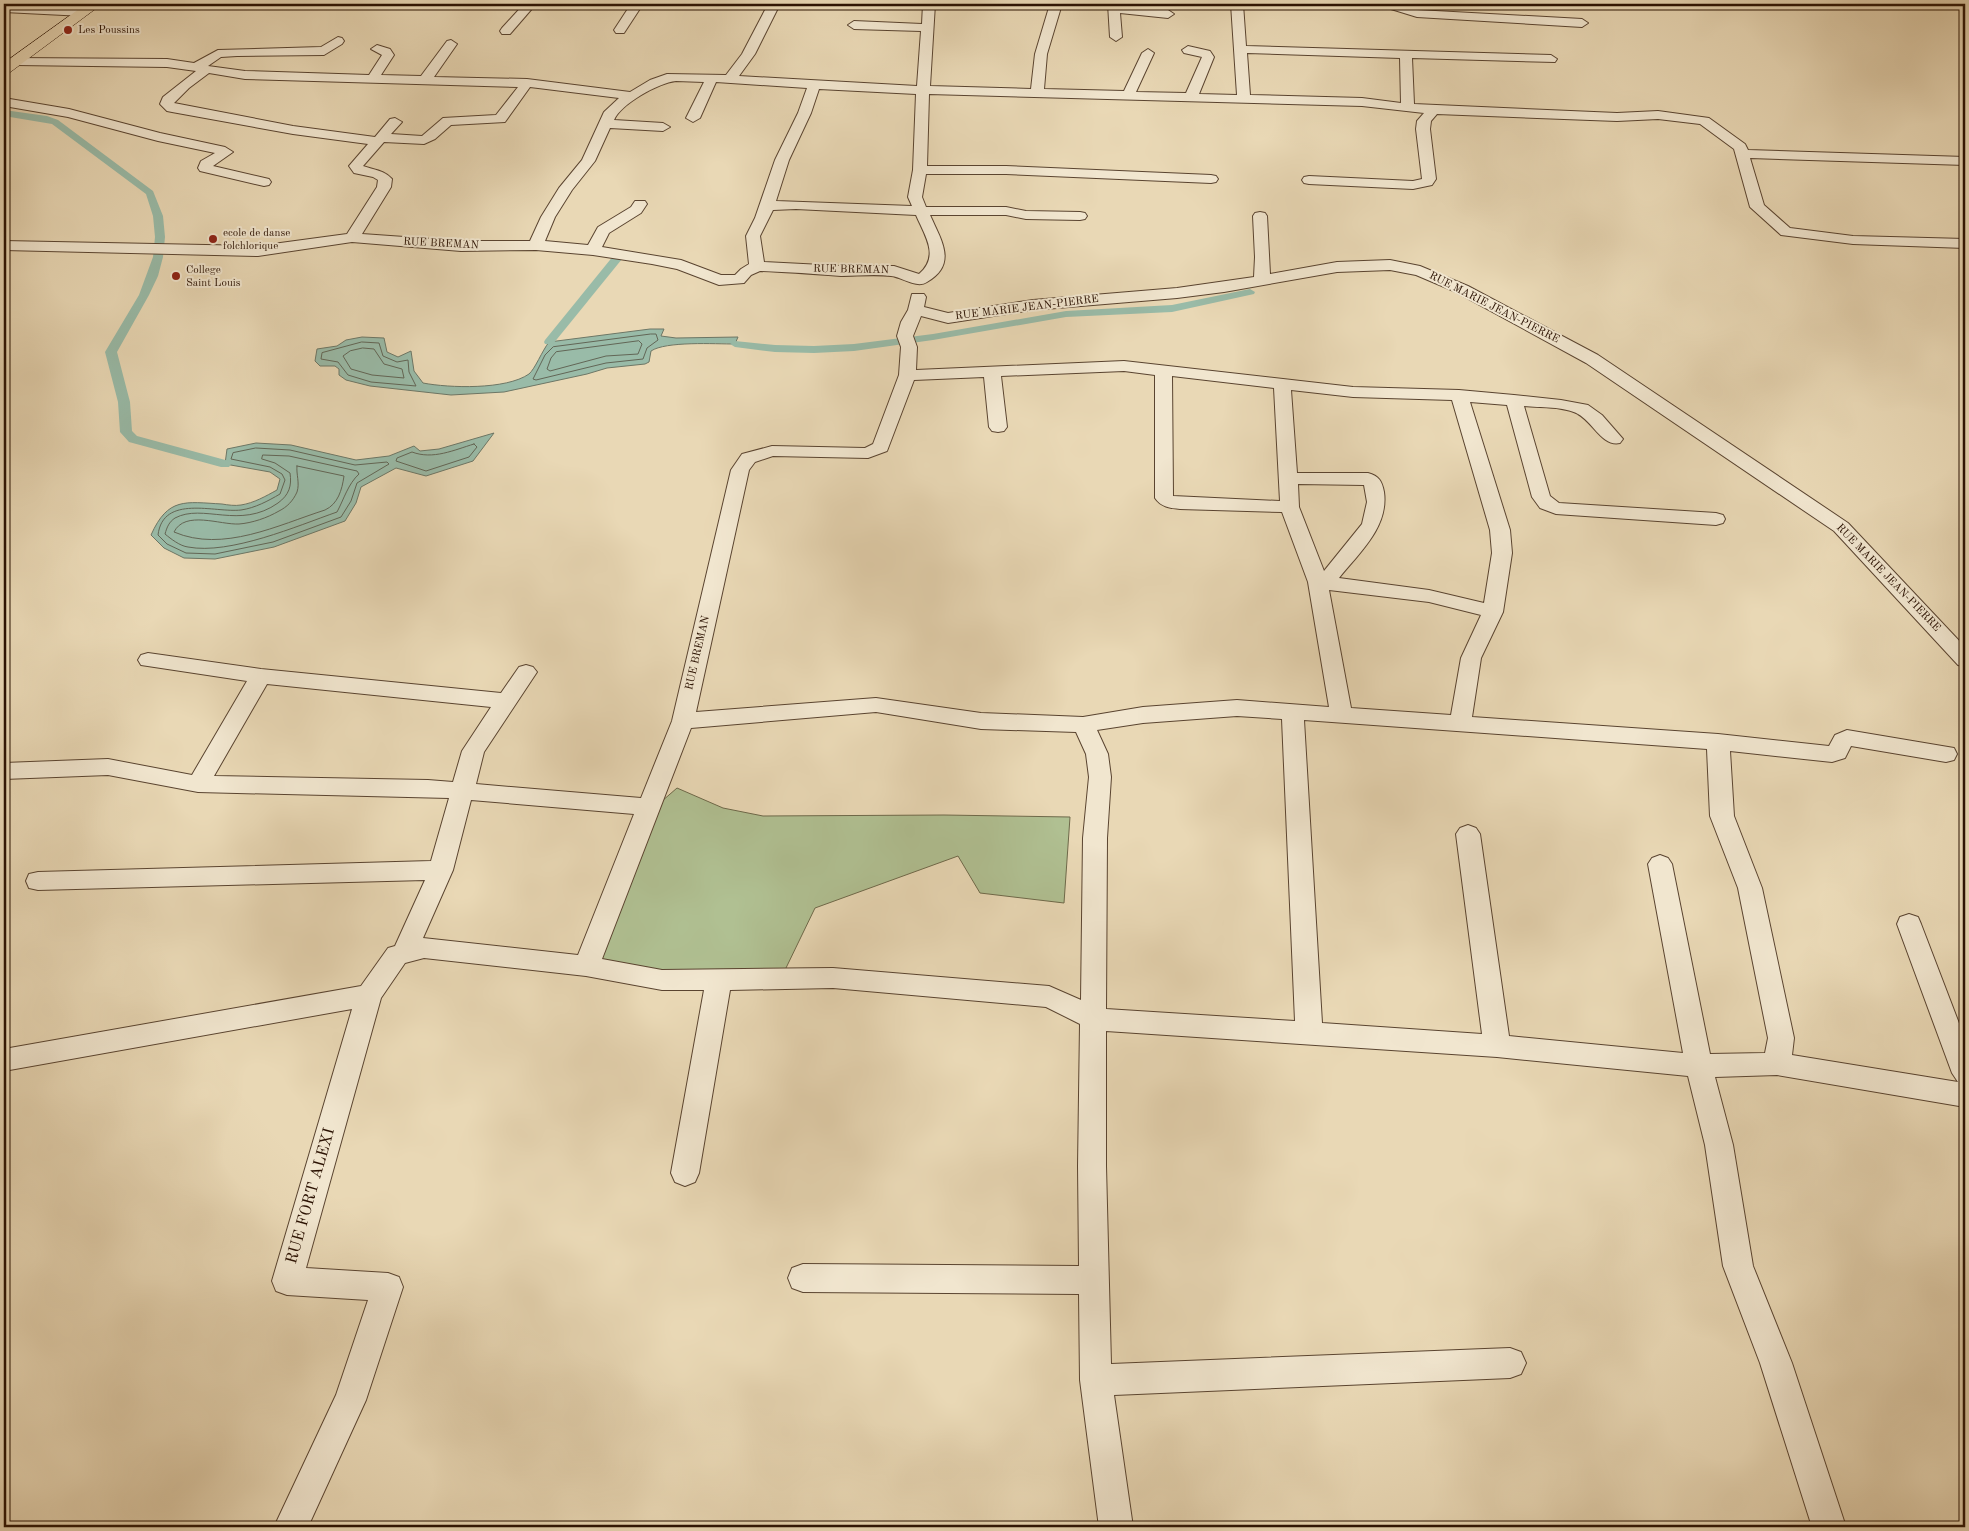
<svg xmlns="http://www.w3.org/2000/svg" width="1969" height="1531" viewBox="0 0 1969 1531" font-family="'Old Standard TT',serif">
  <rect width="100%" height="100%" fill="#e9d8b5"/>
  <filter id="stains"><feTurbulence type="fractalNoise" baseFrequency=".004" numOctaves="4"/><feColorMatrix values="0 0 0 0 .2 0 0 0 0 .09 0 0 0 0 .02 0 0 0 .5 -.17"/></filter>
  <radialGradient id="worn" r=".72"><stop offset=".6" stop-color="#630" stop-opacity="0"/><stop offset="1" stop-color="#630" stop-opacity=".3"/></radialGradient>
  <path fill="#b0c092" stroke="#6e694a" d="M677 788 723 808 763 816 944 815 1070 817 1064 903 980 893 958 856 815 908 785 970 659 971 598 961 654 808Z"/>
  <g fill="#99bba8" stroke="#6d7766">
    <path d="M650 329H664L661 336 676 338 738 337 735 344C715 344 666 341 651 351L649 362 645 364 607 368 587 374 504 392 451 395 370 386 346 380 339 375V369L335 366H320L315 361 317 349 337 346 346 340 362 337 384 338 387 352 398 357 411 351 414 371 423 383C449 388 506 390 529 374 535 369 542 351 549 342Z"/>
    <path d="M494 433 473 461 426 476 396 468 361 487 356 503 345 521 274 547 215 559 184 558 164 548 151 535C168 497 185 502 222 504 228 505 235 506 241 505 254 503 266 496 277 490L280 479 270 472 225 464 227 449 256 443 291 445 356 460 389 456 414 446 420 451 439 449Z"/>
  </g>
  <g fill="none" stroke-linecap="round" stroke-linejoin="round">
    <g stroke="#626656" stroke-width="1">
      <path d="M651 334H656L658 340 647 348 643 359 606 363 536 380 533 379 545 355 553 347Z"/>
      <path d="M639 341 642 344 638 354 606 356 550 371 547 369 551 358 556 352Z"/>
      <path d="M362 342 379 343 383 356 397 362 408 360 409 372 416 386 371 382 348 375 338 362 321 359 322 353Z"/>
      <path d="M363 348 374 349 384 364 402 369 404 378 372 375 351 369 343 356 350 351Z"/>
      <path d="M474 444 477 447 469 457 426 471 396 461 397 458 412 452C433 460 454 450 474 444Z"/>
      <path d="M256 448 290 450 355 465 387 462 389 464 357 483 351 501 341 517 273 542 215 554 186 553 167 544 158 535C163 494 215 513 241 510 255 508 268 501 280 494L285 480 282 474 270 467 231 459 233 453Z"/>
      <path d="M263 455 289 456 357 471 359 474C348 484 344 499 337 512 297 526 230 555 188 547 180 546 171 539 165 534 167 527 169 522 175 518 203 503 240 530 278 503 289 495 292 486 290 473L275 463 262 459Z"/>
      <path d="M297 466 344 476C342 490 338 504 325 510 278 525 223 553 174 532 185 510 220 525 239 524 252 523 267 518 279 511 287 507 293 501 297 492 300 483 296 474 297 466Z"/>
    </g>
    <g fill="#99bba8" fill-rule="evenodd">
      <path d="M4 110 47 116 58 120 153 191 163 216 165 237 163 257 158 276 149 295 117 352 130 402 132 431 137 436 229 461 231 464 229 467H221L129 442 120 432 118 402 105 352 139 295 153 257 155 237 153 216 146 194 52 124 4 116Z"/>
      <path d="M618 254 622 255V259L553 344H545L544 342 545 340 614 255Z"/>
      <path d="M1250 289 1255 292 1254 294 1172 312 1066 317 933 340 854 351 814 353 775 352 735 347 730 344 735 341 775 345 814 346 854 344 933 334 1066 311 1172 305Z"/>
    </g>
    <defs>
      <g id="minor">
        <path d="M524 4H536L510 34H502L500 31 502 28Z"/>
        <path d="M631 4H643L624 33H616L614 30Z"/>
        <path d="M765 4H777V10L755 54 739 76 917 86 921 31 854 29 848 25 854 21 922 24 923 4H935L930 86 1031 89 1035 54 1050 4H1062L1047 54 1044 89 1124 91 1142 53 1148 49 1154 53 1136 92 1186 93 1202 57 1184 53 1182 50 1188 46 1210 51 1214 57 1199 94 1237 95 1231 4H1243L1246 46 1551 55 1557 59 1555 62 1412 58 1414 104 1617 113 1658 111 1709 118 1745 144 1748 150 1965 157V165L1750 158 1764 205 1790 228 1853 236 1965 239V248L1853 244 1781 235 1750 207 1734 149 1700 124 1658 119 1617 121 1437 114 1431 121 1430 129 1436 179 1432 185 1413 189 1309 184 1304 183 1302 180 1304 177 1309 176 1413 181 1422 179 1416 129 1417 121 1424 113 1362 106 929 94 927 166H1006L1211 175 1216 176 1218 179 1216 182 1211 183 1006 174H926L922 197 926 207H1006L1026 211 1080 212 1085 213 1087 216 1085 219 1080 220 1026 219 1006 215H930C941 240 958 264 927 282 917 289 902 277 891 276 874 274 857 276 841 276 814 274 787 272 760 271L751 275 744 283 719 285 677 269 652 264 593 255 536 250 461 251 352 242 258 256 4 250V241L258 246 347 234 377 187 378 180 373 177 354 173 349 166 368 144 293 134 172 112 167 111 160 104 163 97 196 71 167 67 16 65 10 61 12 58 167 59 194 63 218 50 321 47 338 37 342 38 344 41 342 44 324 55 237 56 221 57 208 66 245 71 369 75 382 55 371 49 377 45 390 49 394 55 381 75 421 76 447 41 451 40 457 44 434 77 527 79 630 92 650 80 667 74 726 75 742 54 765 10ZM1247 53 1400 58 1401 103 1362 98 1250 95ZM209 73 245 79 518 87 496 115 443 118 422 136 391 134 402 122 395 118 390 119 375 137 293 126 174 103 189 88ZM676 81 704 82 686 118 693 122 700 118 716 82 807 88 798 113 775 160 755 218 746 236 749 264 741 269 735 275H721L681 260 602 247 609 233 641 213 647 204 645 201H635L631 207 598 227 588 245 545 241 555 217 572 190 595 161 610 128 663 131 670 127 663 123 614 120C621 104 658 83 676 81ZM530 87 619 98 604 112 582 160 559 188 541 217 530 241H461L362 234 391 187 392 179C384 170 374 170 363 166L384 142 424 144 435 139 451 125 505 122ZM819 89 916 94 913 170 908 197 912 206 776 201 789 160 811 113ZM796 209 916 215C925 236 940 256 919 274L894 266H842L764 262 760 236 773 210Z"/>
        <path d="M1108 4 1168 10 1174 14 1168 18 1120 13 1122 37 1116 41 1110 37Z"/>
        <path d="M1301 4H1396L1417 10 1582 19 1588 23 1582 27 1417 17 1391 9 1307 7Z"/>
        <path d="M4 6 84 8 90 12 84 16 4 12Z"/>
        <path d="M4 98 69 109 160 133 225 147 233 152 213 166 269 179 271 182 269 185 264 186 200 171 198 168 201 161 215 153 158 141 68 117 4 106Z"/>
        <path d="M1260 212 1265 213 1267 216 1270 274 1337 262 1390 260 1420 266 1468 286 1598 355 1848 523 1965 647V667L1958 665 1834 531 1586 363 1456 292 1416 275 1390 270 1337 272 1224 292 1177 298 1033 310 948 323 921 316 913 336 917 347 916 370 1124 361 1353 387 1459 390 1514 395 1561 400 1588 405 1602 415 1623 439 1620 443C1602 447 1593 422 1578 414 1564 406 1540 408 1524 406L1550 496 1559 503 1716 513 1723 515 1725 519 1723 523 1716 525 1556 514 1540 508 1532 497 1507 405 1470 402 1510 530 1512 553 1503 612 1481 658 1472 717 1718 734 1829 746 1835 735 1847 730 1954 748 1957 754 1954 760 1946 762 1851 746 1845 758 1832 762 1730 751 1734 816 1762 888 1794 1038 1792 1055 1958 1082 1952 1073 1897 924 1900 917 1909 914 1918 917 1921 924 1965 1039V1107L1777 1075 1715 1077 1733 1145 1753 1266 1792 1363 1846 1527H1812L1760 1363 1723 1266 1705 1145 1688 1076 1497 1057 1106 1031V1166L1111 1364 1510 1348 1521 1352 1526 1363 1521 1374 1510 1378 1114 1395 1133 1527H1099L1080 1380 1079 1294 803 1292 792 1288 788 1278 792 1268 803 1264 1079 1266 1078 1166 1080 1024 1046 1007 833 988 730 990 699 1173 695 1182 685 1186 675 1182 671 1173 704 990H662L586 976 424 958 405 963 381 998 306 1268 388 1273 399 1277 403 1287 366 1400 308 1527H274L336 1395 368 1300 287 1295 276 1291 272 1281 352 1009 4 1071V1049L361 986 388 948 395 946 425 880 38 890 29 888 26 881 29 874 38 872 431 861 449 798 198 792 108 775 4 779V763L108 759 192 775 247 681 141 665 138 660 141 655 148 653 261 669 501 693 519 667 526 665 533 667 537 672 484 752 476 784 641 798 672 721 731 470 742 454 772 446 865 448 873 444 899 375 901 347 897 336 901 322 908 310 912 294H924L926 297 924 307 948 313 1033 300 1177 288 1254 277 1255 257 1253 216 1255 213ZM1124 371 1155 375V498C1161 507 1170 508 1180 509L1282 512 1308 582 1329 707 1237 700 1143 707 1083 717 981 713 876 698 696 712 749 470 755 462 773 456 868 458 887 451 914 380 984 377 989 427 992 431 998 432 1004 431 1007 427 1001 376ZM1172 376 1274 388 1280 501 1173 496ZM1291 390 1353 397 1452 400 1490 530 1492 553 1484 603 1429 590 1339 578C1359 553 1389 527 1384 492 1382 481 1379 476 1368 473H1297ZM1298 484 1364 485 1367 502 1362 524 1324 571 1299 507ZM1329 590 1429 602 1481 615 1461 658 1451 715 1351 708ZM267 684 491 707 462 751 453 782 428 780 214 776ZM876 712 981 729 1076 732 1086 754 1089 777 1083 838 1081 1000 1049 986 833 968 662 970 602 959 691 728ZM1237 716 1282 719 1295 1021 1106 1009 1107 838 1111 777 1108 754 1097 730 1143 723ZM1304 720 1707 749 1710 816 1738 888 1768 1038 1765 1053 1710 1054 1672 864 1668 858 1660 855 1652 858 1648 864 1683 1053 1509 1036 1480 834 1476 828 1468 825 1460 828 1456 834 1482 1034 1322 1023ZM471 800 634 814 578 955 423 938 453 870Z"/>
      </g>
      <path id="major" d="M86 4H102L9 73 4 75V63Z"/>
    </defs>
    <use href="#minor" stroke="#5a4430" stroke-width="2"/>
    <use href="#major" stroke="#2b1203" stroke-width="1"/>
    <use href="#minor" fill="#f1e6cf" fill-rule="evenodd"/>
    <use href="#major" fill="#e9d8b5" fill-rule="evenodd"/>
  </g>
  <g fill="#8f2418" stroke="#f1e6cf" stroke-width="2">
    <circle cx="68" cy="30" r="5"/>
    <circle cx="213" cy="239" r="5"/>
    <circle cx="176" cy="276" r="5"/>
  </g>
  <g text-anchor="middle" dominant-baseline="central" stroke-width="4" stroke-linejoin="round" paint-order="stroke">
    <g font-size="11" fill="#2b1203" stroke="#f1e6cf" text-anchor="start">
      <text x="78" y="30">Les Poussins</text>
      <text x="223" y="233">ecole de danse<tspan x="223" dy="13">folchlorique</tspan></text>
      <text x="186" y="270">College<tspan x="186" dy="13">Saint Louis</tspan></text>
    </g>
    <g font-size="11" fill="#2b1203" stroke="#f1e6cf">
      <text transform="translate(441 244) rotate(3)">RUE BREMAN</text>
      <text transform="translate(851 270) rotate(1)">RUE BREMAN</text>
      <text transform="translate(1027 308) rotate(-7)">RUE MARIE JEAN-PIERRE</text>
      <text transform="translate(1494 308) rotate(27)">RUE MARIE JEAN-PIERRE</text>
      <text transform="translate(1888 578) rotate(46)">RUE MARIE JEAN-PIERRE</text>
      <text transform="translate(698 653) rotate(-77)">RUE BREMAN</text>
    </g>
    <g font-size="16" fill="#2b1203" stroke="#f1e6cf">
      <text transform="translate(311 1196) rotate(-74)">RUE FORT ALEXI</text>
    </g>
  </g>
  <rect width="1969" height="1531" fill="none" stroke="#e9d8b5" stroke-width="20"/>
  <rect x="5" y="5" width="1959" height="1521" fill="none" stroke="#2b1203" stroke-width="2.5"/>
  <rect x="10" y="10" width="1949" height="1511" fill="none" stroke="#2b1203"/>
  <rect width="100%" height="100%" filter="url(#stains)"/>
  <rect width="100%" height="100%" fill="url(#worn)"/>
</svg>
